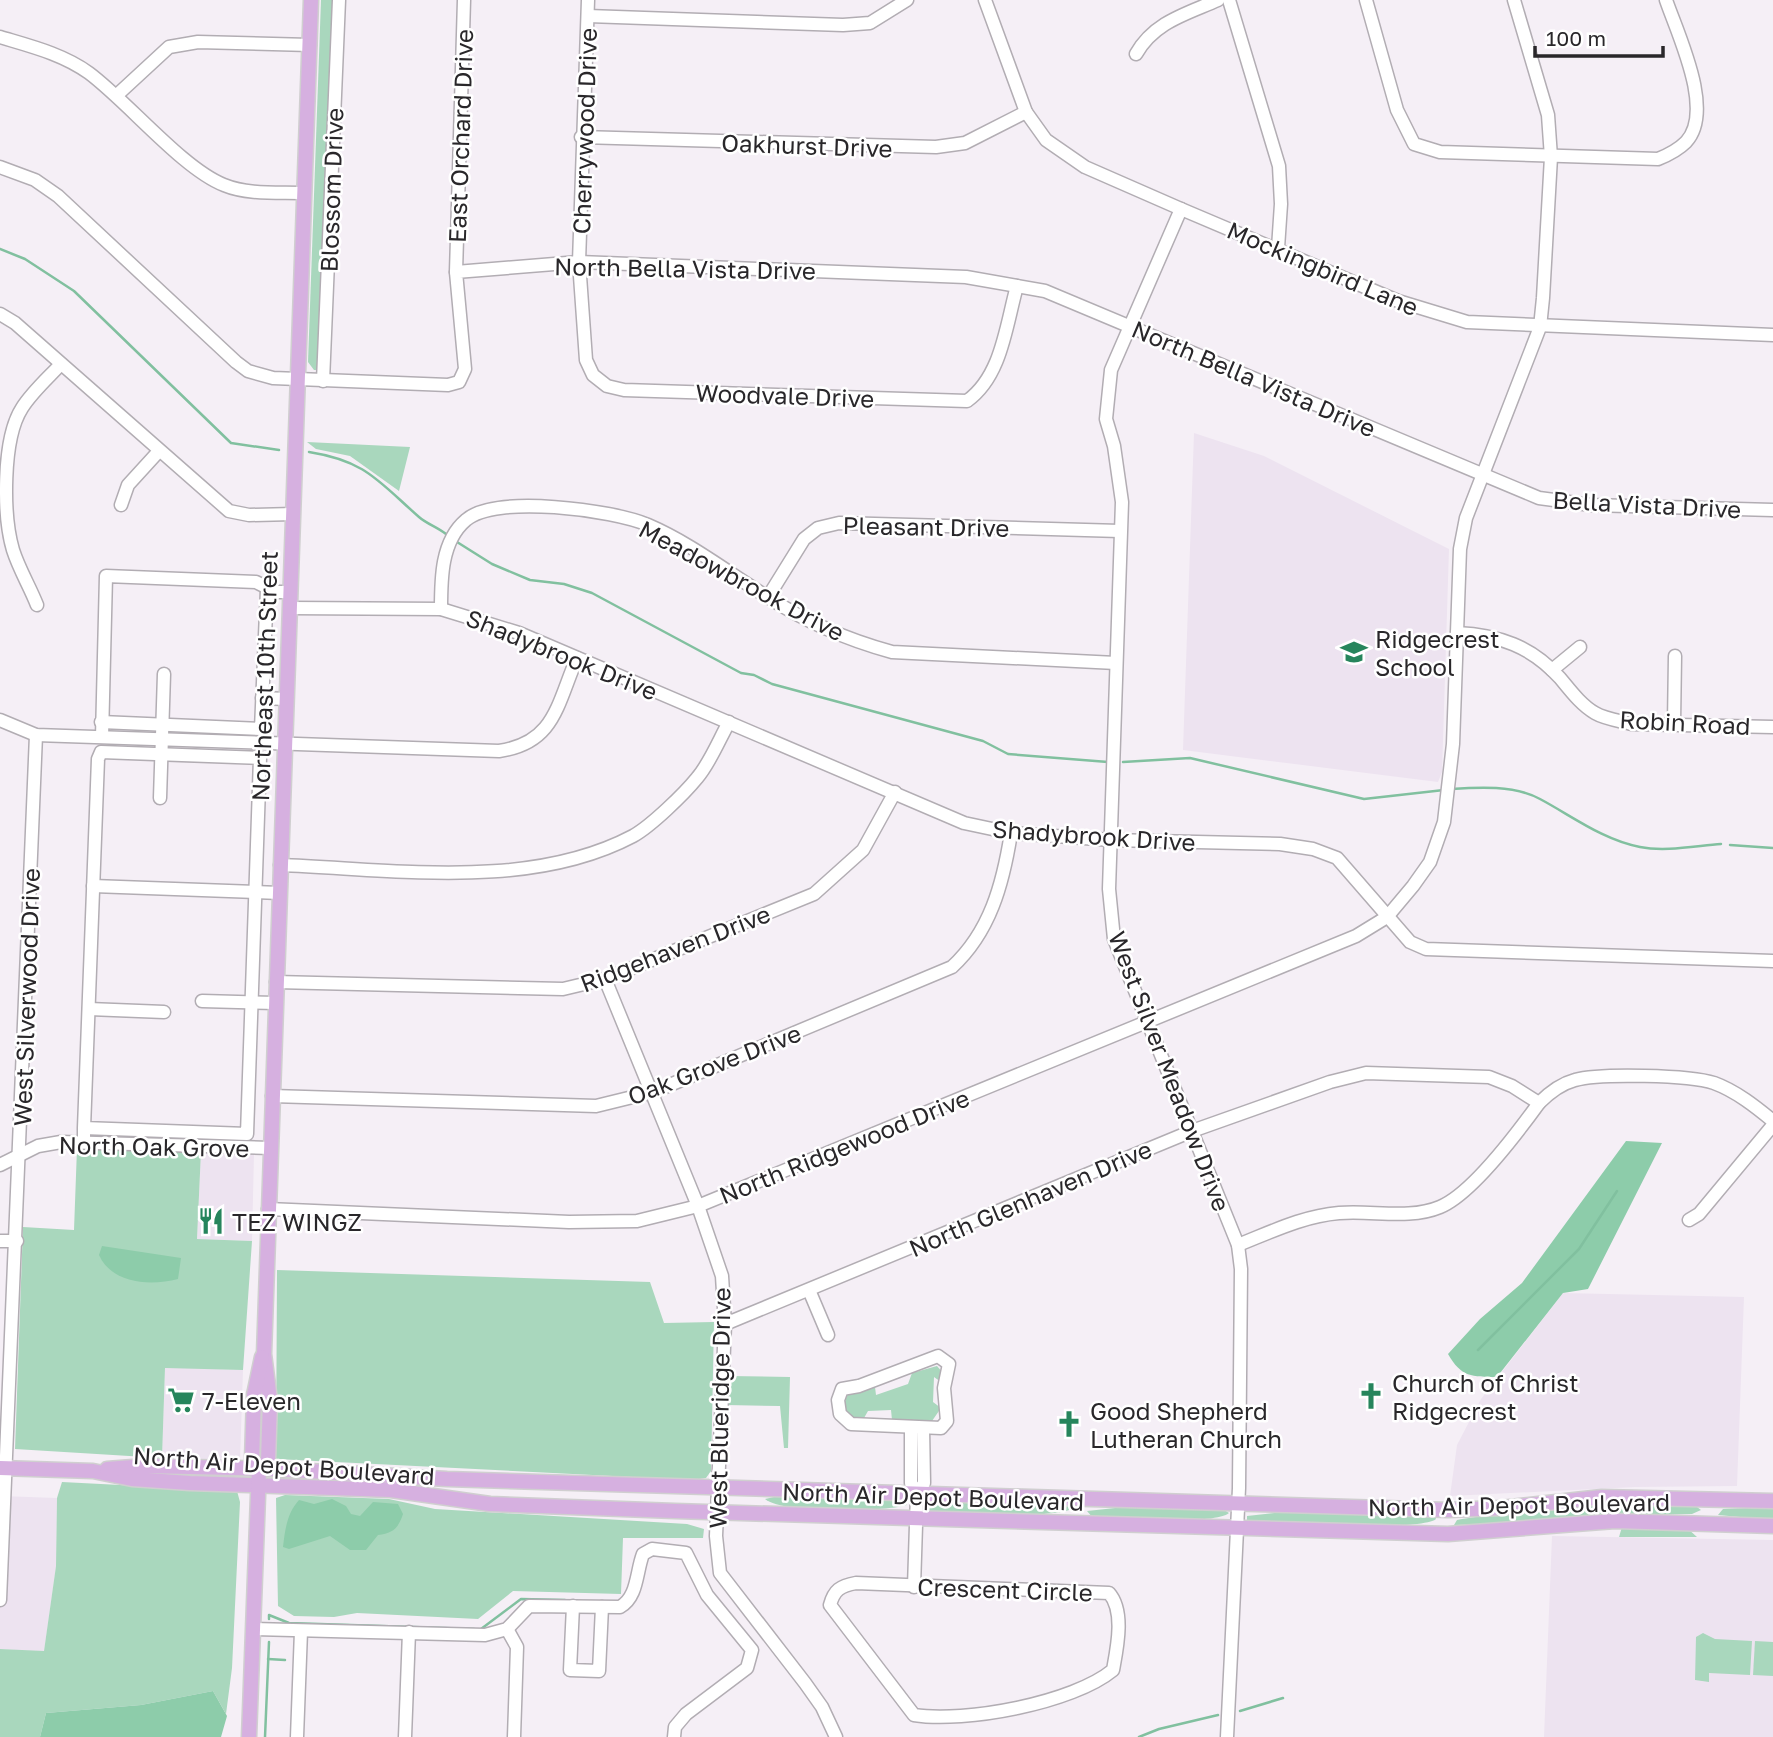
<svg xmlns="http://www.w3.org/2000/svg" width="1773" height="1737" viewBox="0 0 1773 1737" font-family="'Golos Text',sans-serif">
  <rect width="100%" height="100%" fill="#f5eff6"/>
  <g fill="#ede3f0">
    <path d="M1194 433 1264 456 1449 549 1442 772 1438 782 1183 750Z"/>
    <path d="M201 1151 254 1153 252 1241 197 1239Z"/>
    <path d="M1563 1293 1744 1297 1737 1486 1635 1487 1450 1496 1457 1445 1481 1399Z"/>
    <path d="M165 1367 243 1370 240 1460 162 1458Z"/>
    <path d="M0 1496 57 1498 56 1566 44 1652 0 1649Z"/>
    <path d="M1552 1536 1773 1540V1737H1544Z"/>
  </g>
  <g fill="#a9d7bd">
    <path d="M321 0H333L318 370H314L308 362Z"/>
    <path d="M307 442 410 447 399 491 350 456 316 449Z"/>
    <path d="M77 1148 201 1151 197 1239 252 1241 243 1370 165 1368 162 1458 15 1449 23 1227 74 1230Z"/>
    <path d="M277 1270 650 1282 664 1323 714 1322 711 1471 706 1478 692 1480 276 1459Z"/>
    <path d="M937 1366 943 1373 941 1382 934 1377 933 1402 941 1408 932 1421 892 1420 891 1410 868 1411 864 1418C852 1420 848 1418 843 1407L848 1393 875 1387 876 1395 908 1384 912 1373Z"/>
    <path d="M727 1376 790 1377 788 1448H784L780 1406 726 1405Z"/>
    <path d="M62 1482 237 1491 240 1502 232 1668 226 1714 213 1691 141 1705 46 1713 40 1737H0V1649L44 1651 56 1566 57 1498Z"/>
    <path d="M285 1495 389 1499 435 1509 687 1524 704 1529 703 1538H623L621 1594 513 1591 478 1619 357 1613 334 1617 294 1616 278 1606 276 1498Z"/>
    <path d="M783 1495 907 1500V1505C884 1512 782 1514 765 1499Z"/>
    <path d="M981 1500 1065 1504 1071 1509C1058 1518 942 1516 924 1510L927 1504Z"/>
    <path d="M1567 1504H1693L1701 1510 1692 1514 1586 1516 1536 1523 1454 1525 1457 1520 1462 1519Z"/>
    <path d="M1134 1506 1221 1508 1229 1513C1216 1525 1117 1519 1093 1518L1087 1511Z"/>
    <path d="M1773 1507V1520L1718 1515 1723 1509Z"/>
    <path d="M1292 1511 1435 1516 1436 1519C1423 1531 1284 1524 1256 1524L1247 1520V1516Z"/>
    <path d="M1622 1527 1687 1528 1697 1537H1619Z"/>
    <path d="M1703 1633 1715 1639 1752 1641 1750 1675 1709 1673V1682L1695 1680 1696 1637Z"/>
    <path d="M1755 1641 1773 1642V1676L1753 1675Z"/>
  </g>
  <g fill="#8dccaa">
    <path d="M1626 1141 1662 1143 1588 1289 1563 1293 1497 1377C1472 1377 1461 1377 1448 1354L1480 1319 1522 1283Z"/>
    <path d="M102 1246 181 1258 178 1279C150 1286 112 1284 99 1255Z"/>
    <path d="M332 1499 346 1506 351 1514 360 1516 373 1502 398 1504 403 1514C398 1529 393 1533 378 1535L366 1550H350L330 1536 289 1549 283 1547C285 1530 287 1513 299 1500L314 1504Z"/>
    <path d="M213 1691 227 1716 221 1737H40L46 1713 141 1705Z"/>
  </g>
  <g fill="none" stroke-linecap="round" stroke-linejoin="round">
    <g stroke="#81c09f" stroke-width="2.5">
      <path d="M0 249 25 259 74 291 231 443 279 450"/>
      <path d="M309 452C366 461 378 481 419 517 427 524 437 527 446 534"/>
      <path d="M457 542 492 564 530 580 564 584 592 593 741 673 754 675 772 684 983 741 1008 754 1108 762"/>
      <path d="M1123 762 1190 758 1364 799 1444 790"/>
      <path d="M1451 789C1479 787 1514 785 1540 799 1572 816 1603 840 1640 847 1665 852 1695 846 1721 844"/>
      <path d="M1730 845 1773 848"/>
      <path d="M1478 1350 1579 1249 1617 1191"/>
      <path d="M269 1619V1615L289 1623 474 1629"/>
      <path d="M481 1629 521 1599 565 1600"/>
      <path d="M268 1659 285 1660"/>
      <path d="M1240 1711 1283 1698"/>
      <path d="M265 1737 269 1642"/>
      <path d="M1139 1737 1159 1729 1218 1715"/>
    </g>
    <defs>
      <g id="minor">
        <path d="M588 0 579 262 586 360 593 375 607 386 624 390 967 401C1002 376 1006 325 1017 286"/>
        <path d="M985 0 1026 112 1046 140 1085 167 1181 209 1398 301 1467 322 1773 335"/>
        <path d="M1229 0 1279 166 1281 204 1278 248"/>
        <path d="M1366 0 1397 110 1414 144 1440 152 1658 159C1668 155 1678 150 1686 142 1715 111 1678 35 1666 0"/>
        <path d="M588 16 843 25 870 23 907 0"/>
        <path d="M0 37C30 46 63 54 89 73 128 102 183 169 224 185 248 195 279 192 304 193"/>
        <path d="M1136 54C1154 22 1186 14 1218 0"/>
        <path d="M117 95 169 47 198 42 310 45"/>
        <path d="M581 137 936 147 965 143 1026 112"/>
        <path d="M0 167 35 180 58 196 236 362 248 371 273 378 448 385 459 382 465 369 456 272 579 262 966 277 1045 291 1539 498 1591 505 1773 510"/>
        <path d="M1181 209 1111 370 1106 419 1114 446 1122 502 1109 889 1114 939 1238 1245 1241 1269 1239 1488 1227 1737"/>
        <path d="M456 272 464 0"/>
        <path d="M0 314 15 323 229 511 249 515 293 514"/>
        <path d="M323 381 339 0"/>
        <path d="M121 505 128 485 159 451"/>
        <path d="M768 597 804 539 818 528 839 523 1120 531"/>
        <path d="M37 605C30 587 19 569 13 550 3 516 2 439 22 408 32 392 48 378 61 364"/>
        <path d="M290 608 441 609 519 633 964 823 1011 833 1111 840 1280 844 1313 849 1337 858 1410 942 1426 949 1773 961"/>
        <path d="M441 609C441 579 441 541 466 520 495 494 613 510 648 525 690 543 727 572 766 596 804 621 848 640 892 652L1116 663"/>
        <path d="M1457 633C1499 635 1531 646 1560 678 1570 690 1581 705 1595 713 1605 719 1621 721 1632 724L1773 727"/>
        <path d="M1552 670 1580 647"/>
        <path d="M262 698 286 699"/>
        <path d="M0 720 36 735 499 751C555 743 557 704 577 658"/>
        <path d="M101 722 261 729 267 589"/>
        <path d="M1674 723 1675 656"/>
        <path d="M102 737 106 576 256 582 276 592H290"/>
        <path d="M160 798 164 674"/>
        <path d="M280 865C394 869 529 891 633 836 651 826 684 794 697 778 710 763 719 740 729 722"/>
        <path d="M93 886 280 893"/>
        <path d="M605 979 698 1206 722 1276 725 1324 716 1536 720 1573 805 1683 822 1707 836 1737"/>
        <path d="M276 982 563 989 605 979 814 894 863 850 895 792"/>
        <path d="M202 1001 276 1003"/>
        <path d="M89 1009 164 1012"/>
        <path d="M272 1096 596 1106 653 1092 952 967C990 932 1003 884 1011 833"/>
        <path d="M84 1142V1128C89 1005 93 882 98 759L101 752 260 758 247 1134 84 1128"/>
        <path d="M0 1165 38 1146 61 1142 270 1148"/>
        <path d="M268 1209 569 1222 637 1221 698 1206 1356 936 1387 917 1413 886 1430 862 1444 822 1453 744 1460 549 1466 518 1540 327 1543 298 1551 157 1548 115 1514 0"/>
        <path d="M1689 1220 1699 1214 1773 1125"/>
        <path d="M0 1241H17"/>
        <path d="M1238 1245C1271 1232 1303 1216 1339 1213 1372 1210 1409 1220 1440 1207 1472 1194 1518 1132 1539 1103"/>
        <path d="M809 1290 828 1335"/>
        <path d="M725 1324 1192 1131 1330 1082 1366 1073 1489 1077 1512 1086 1539 1103C1549 1093 1560 1084 1575 1080 1599 1073 1690 1075 1714 1083 1736 1091 1756 1107 1773 1121"/>
        <path d="M938 1356 949 1364 944 1388 947 1421 941 1428 851 1424 840 1414 838 1400 842 1389 859 1386Z"/>
        <path d="M911 1427V1483L917 1494"/>
        <path d="M917 1494 924 1483 923 1428"/>
        <path d="M856 1583 1109 1593C1125 1611 1117 1648 1113 1670 1073 1703 965 1723 914 1715L830 1605C834 1590 840 1586 856 1583Z"/>
        <path d="M914 1587 917 1494"/>
        <path d="M0 1600 36 735"/>
        <path d="M573 1606 570 1670 599 1671 602 1607"/>
        <path d="M253 1629 485 1635 507 1629 529 1606 620 1607C638 1597 636 1572 643 1554L652 1549 686 1553 707 1595 752 1650 747 1668 686 1714 675 1727 674 1737"/>
        <path d="M507 1629 517 1647 514 1737"/>
        <path d="M297 1737 301 1631"/>
        <path d="M405 1737 409 1632"/>
      </g>
      <g id="major">
        <path d="M0 1468 93 1471 132 1479 190 1483 391 1490 490 1504 675 1511 1448 1534 1615 1521 1773 1526"/>
        <path d="M107 1469 146 1466 274 1469 447 1479 1448 1510 1501 1508 1602 1497 1773 1501"/>
        <path d="M259 1469 268 1461 270 1400 264 1354 311 0"/>
        <path d="M249 1737 259 1469 252 1461 254 1395 262 1357"/>
      </g>
    </defs>
    <use href="#minor" stroke="#b2adb3" stroke-width="15"/>
    <use href="#major" stroke="#d0cfd0" stroke-width="17"/>
    <use href="#minor" stroke="#fff" stroke-width="12"/>
    <use href="#major" stroke="#d6b0e0" stroke-width="14"/>
  </g>
  <defs>
    <symbol id="school-bare" viewBox="-9 -9 18 18"><path d="M0-5L7-2L0 1L-7-2ZM-4 1L0 2.5L4 1V4Q0 6-4 4Z" fill="#26855c" stroke="#fff" stroke-width="2.5" paint-order="stroke"/></symbol>
    <symbol id="restaurant-bare" viewBox="-9 -9 18 18"><path d="M-5-6h1v4h1v-4h1v4h1v-4h1v5L-1.5 .5V6h-2V.5L-5-1ZM5-6V6H3V1.5H1.5Q1.5-4 5-6Z" fill="#26855c" stroke="#fff" stroke-width="2.5" paint-order="stroke"/></symbol>
    <symbol id="church-bare" viewBox="-9 -9 18 18"><path d="M-1.2-6h2.4v3.5h3.3v2.4h-3.3V6h-2.4V-.1h-3.3v-2.4h3.3Z" fill="#26855c" stroke="#fff" stroke-width="2.5" paint-order="stroke"/></symbol>
    <symbol id="supermarket-bare" viewBox="-9 -9 18 18"><path d="M-6-5.5h2.5l.6 2H6L4.5 2H-2.5L-4.4-4H-6ZM-1.5 3.2a1.3 1.3 0 1 0 .1 0ZM3 3.2a1.3 1.3 0 1 0 .1 0Z" fill="#26855c" stroke="#fff" stroke-width="2.5" paint-order="stroke"/></symbol>
  </defs>
  <g fill-rule="evenodd">
    <use href="#school-bare" x="1335" y="633" width="38" height="38"/>
    <use href="#restaurant-bare" x="192" y="1202" width="38" height="38"/>
    <use href="#church-bare" x="1352" y="1377" width="38" height="38"/>
    <use href="#supermarket-bare" x="162" y="1381" width="38" height="38"/>
    <use href="#church-bare" x="1050" y="1405" width="38" height="38"/>
  </g>
  <g text-anchor="middle" dominant-baseline="central" stroke-width="5" stroke-linejoin="round" paint-order="stroke">
    <g font-size="24" fill="#29272a" stroke="#fff">
      <text transform="translate(584 131) rotate(-88)">Cherrywood Drive</text>
      <text transform="translate(460 136) rotate(-88)">East Orchard Drive</text>
      <text transform="translate(807 145) rotate(2)">Oakhurst Drive</text>
      <text transform="translate(331 190) rotate(-88)">Blossom Drive</text>
      <text transform="translate(685 268) rotate(1)">North Bella Vista Drive</text>
      <text transform="translate(1323 268) rotate(23)">Mockingbird Lane</text>
      <text transform="translate(1254 378) rotate(23)">North Bella Vista Drive</text>
      <text transform="translate(785 395) rotate(2)">Woodvale Drive</text>
      <text transform="translate(1647 504) rotate(3)">Bella Vista Drive</text>
      <text transform="translate(926 526) rotate(1)">Pleasant Drive</text>
      <text transform="translate(742 580) rotate(28)">Meadowbrook Drive</text>
      <text transform="translate(562 654) rotate(22)">Shadybrook Drive</text>
      <text transform="translate(264 676) rotate(-88)">Northeast 10th Street</text>
      <text transform="translate(1685 722) rotate(3)">Robin Road</text>
      <text transform="translate(1094 835) rotate(4)">Shadybrook Drive</text>
      <text transform="translate(675 948) rotate(-21)">Ridgehaven Drive</text>
      <text transform="translate(26 997) rotate(-88)">West Silverwood Drive</text>
      <text transform="translate(714 1064) rotate(-21)">Oak Grove Drive</text>
      <text transform="translate(1170 1071) rotate(69)">West Silver Meadow Drive</text>
      <text transform="translate(154 1146) rotate(1)">North Oak Grove</text>
      <text transform="translate(844 1146) rotate(-22)">North Ridgewood Drive</text>
      <text transform="translate(1030 1198) rotate(-23)">North Glenhaven Drive</text>
      <text transform="translate(719 1408) rotate(-89)">West Blueridge Drive</text>
      <text transform="translate(284 1465) rotate(4)">North Air Depot Boulevard</text>
      <text transform="translate(933 1496) rotate(2)">North Air Depot Boulevard</text>
      <text transform="translate(1519 1504) rotate(-1)">North Air Depot Boulevard</text>
      <text transform="translate(1005 1589) rotate(2)">Crescent Circle</text>
    </g>
    <g font-size="24" fill="#29272a" stroke="#fff" text-anchor="start">
      <text x="1375" y="638">Ridgecrest<tspan x="1375" dy="28">School</tspan></text>
      <text x="232" y="1221">TEZ WINGZ</text>
      <text x="1392" y="1382">Church of Christ<tspan x="1392" dy="28">Ridgecrest</tspan></text>
      <text x="202" y="1400">7-Eleven</text>
      <text x="1090" y="1410">Good Shepherd<tspan x="1090" dy="28">Lutheran Church</tspan></text>
    </g>
  </g>
  <path d="M1535 46v10h128v-10" fill="none" stroke="#29272a" stroke-width="3.5"/>
  <text x="1546" y="46" font-size="21" fill="#29272a" stroke="#ffffff" stroke-width="5" paint-order="stroke">100 m</text>
</svg>
